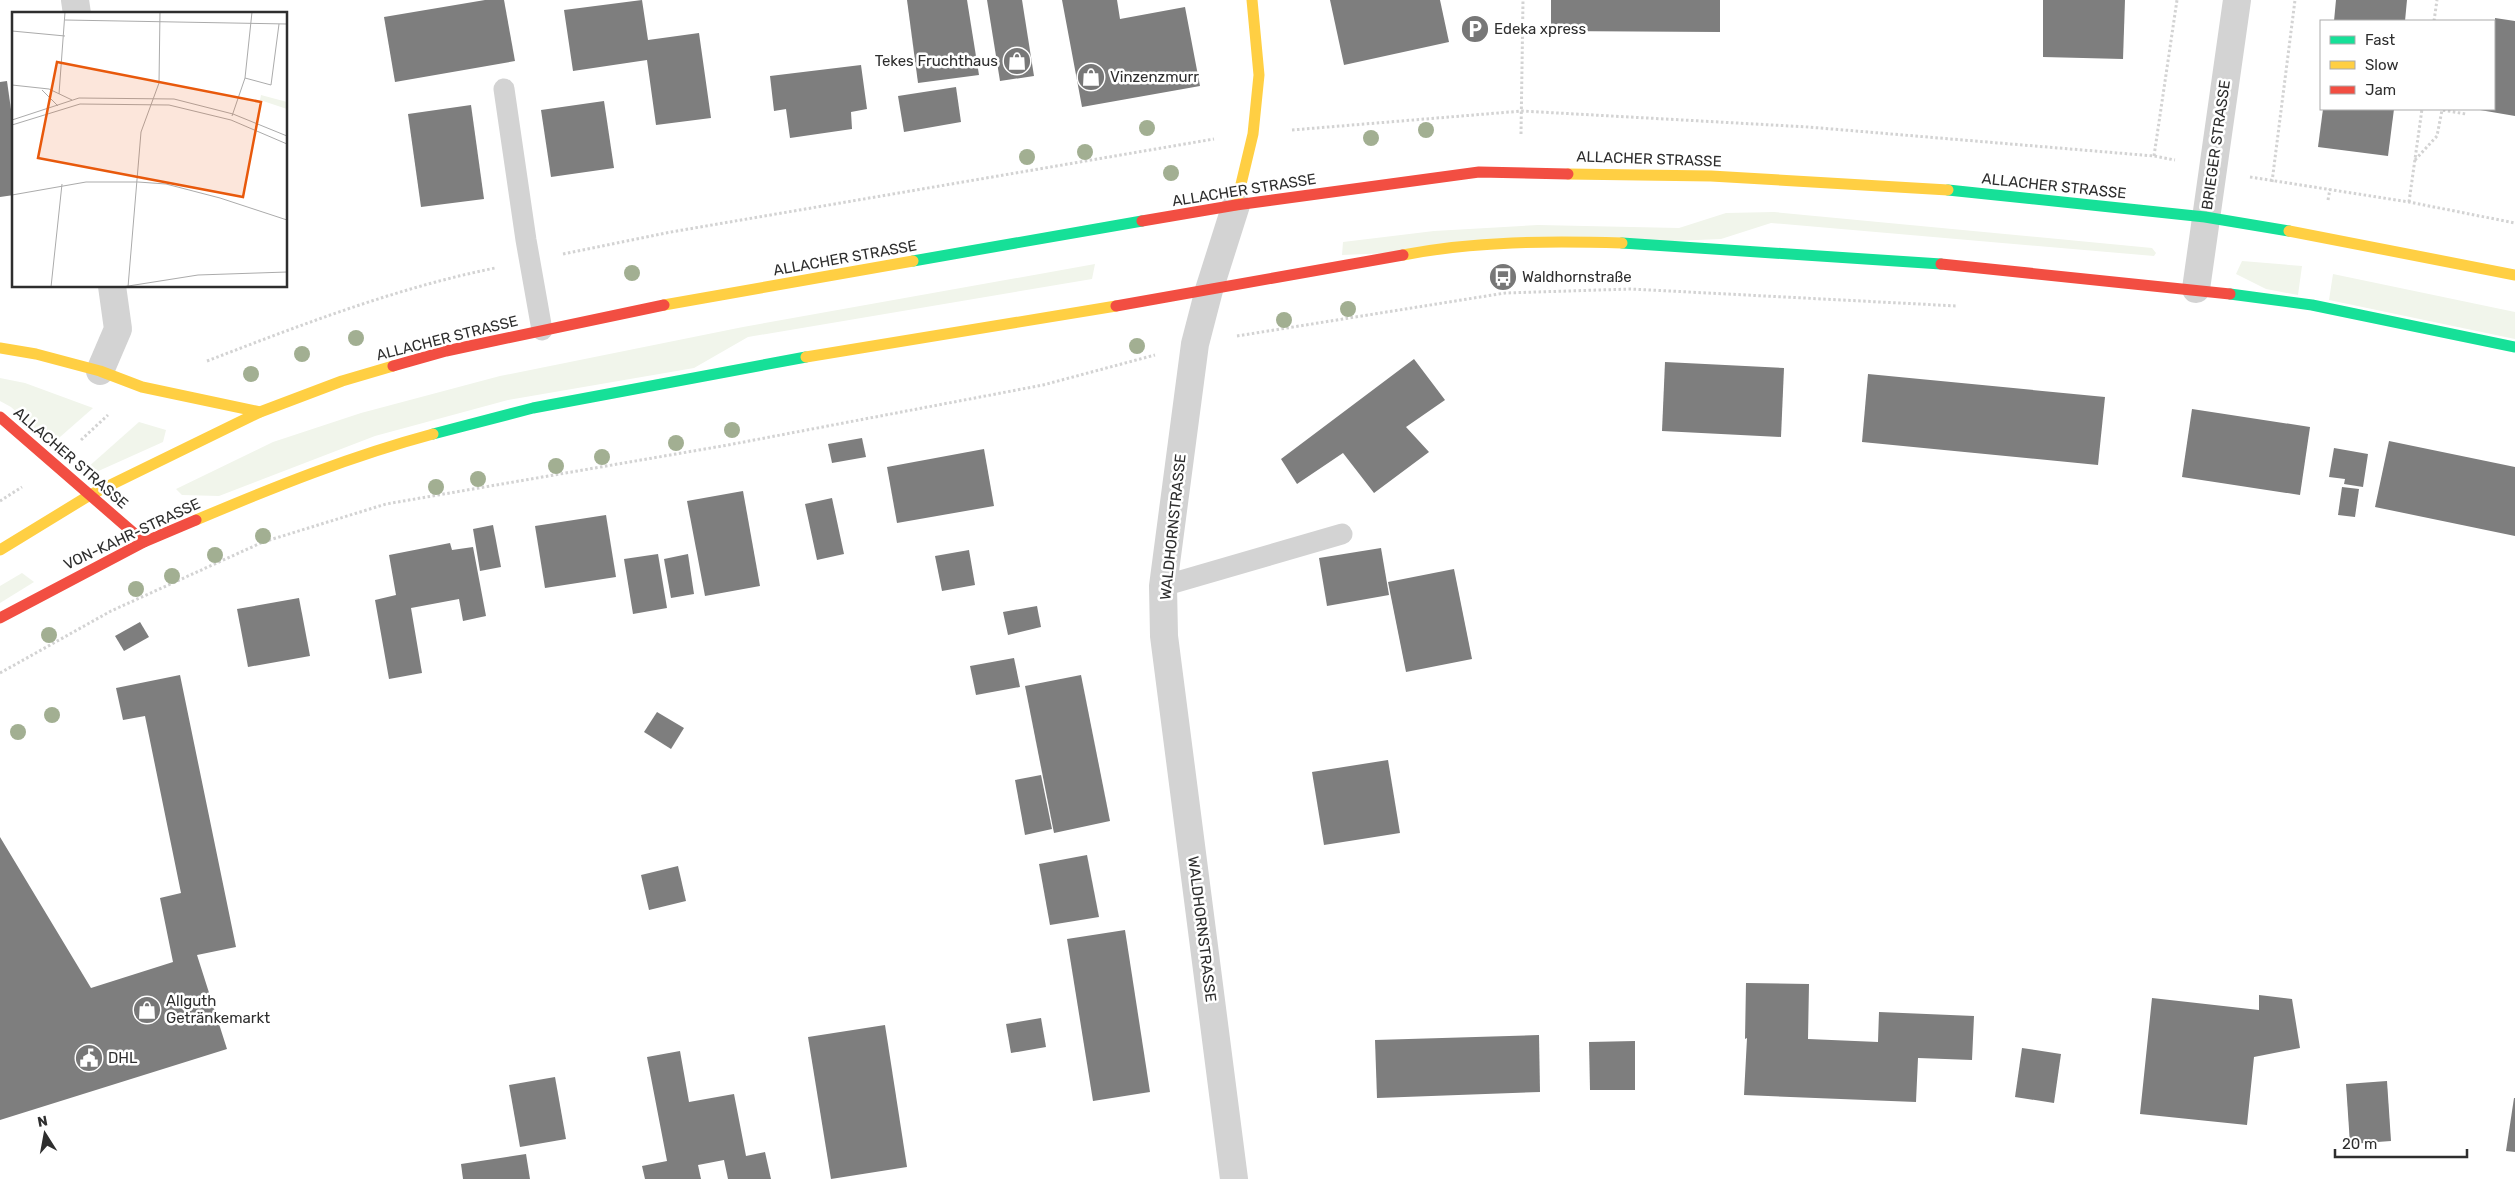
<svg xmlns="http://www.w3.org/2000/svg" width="2515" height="1179" viewBox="0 0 2515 1179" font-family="Rubik,sans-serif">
  <rect width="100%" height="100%" fill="#fff"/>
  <g fill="#f1f5eb">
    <path d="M1774 212 2152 248 2156 253 2154 256 1771 223 1721 239 1342 255 1343 242 1434 231 1538 225 1679 228 1726 213Z"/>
    <path d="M2242 261 2302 266 2298 295 2266 289 2236 274Z"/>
    <path d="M1095 264 1092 279 748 337 694 368 508 400 375 436 219 496 182 495 176 489 273 442 361 413 500 376 743 327Z"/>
    <path d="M2333 274 2515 312V339L2329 300Z"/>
    <path d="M0 378 25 383 93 408 52 444 11 407 0 401Z"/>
    <path d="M139 422 166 430 163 442 94 473 86 469Z"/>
    <path d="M22 573 34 582 0 603V586Z"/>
  </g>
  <g fill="#7e7e7e">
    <path d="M485 0H504L515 61 395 82 384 17Z"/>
    <path d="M642 0 648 40 699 33 711 118 656 125 647 60 573 71 564 10Z"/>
    <path d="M907 0H967L979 75 918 83Z"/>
    <path d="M987 0H1022L1034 76 1000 81Z"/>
    <path d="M1062 0H1117L1120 19 1185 7 1200 86 1082 107Z"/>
    <path d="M1330 0H1440L1449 42 1344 65Z"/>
    <path d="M1551 0H1720V32L1551 31Z"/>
    <path d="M2043 0H2125L2123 59 2043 57Z"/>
    <path d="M2336 0H2407L2405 21H2334Z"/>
    <path d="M2495 18 2515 21V116L2480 110 2494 109Z"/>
    <path d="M861 65 867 109 851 112 852 129 790 138 786 109 774 111 770 76Z"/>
    <path d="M7 81 14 131V195L0 197V82Z"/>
    <path d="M956 87 961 122 904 132 898 96Z"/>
    <path d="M604 101 614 168 551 177 541 110Z"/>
    <path d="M471 105 484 199 421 207 408 114Z"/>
    <path d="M2323 109H2394L2388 156 2318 147Z"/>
    <path d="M1414 359 1445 400 1406 427 1429 452 1374 493 1343 453 1297 484 1281 459Z"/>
    <path d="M1665 362 1784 368 1781 437 1662 431Z"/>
    <path d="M1868 374 2105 397 2098 465 1862 442Z"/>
    <path d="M2192 409 2310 427 2300 495 2182 477Z"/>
    <path d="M862 438 866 457 832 463 828 444Z"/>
    <path d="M2389 441 2515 467V536L2375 507Z"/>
    <path d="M2334 448 2368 454 2363 487 2344 484 2345 479 2329 477Z"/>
    <path d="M984 449 994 506 897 523 887 467Z"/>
    <path d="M2342 487 2359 489 2355 517 2338 515Z"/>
    <path d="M743 491 760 586 705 596 687 501Z"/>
    <path d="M832 498 844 554 817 560 805 504Z"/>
    <path d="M606 515 616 577 545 588 535 526Z"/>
    <path d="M493 525 501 567 480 571 473 529Z"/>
    <path d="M450 543 452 550 473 547 486 616 463 621 459 599 411 608 422 673 389 679 375 600 396 595 389 555Z"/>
    <path d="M1381 548 1389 595 1327 606 1319 558Z"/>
    <path d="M969 550 975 585 942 591 935 556Z"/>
    <path d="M658 554 667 608 633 614 624 559Z"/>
    <path d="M688 554 694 594 671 598 664 559Z"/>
    <path d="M1454 569 1472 659 1406 672 1388 582Z"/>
    <path d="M299 598 310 656 248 667 237 609Z"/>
    <path d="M1037 606 1041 627 1008 635 1003 612Z"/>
    <path d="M140 622 149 637 124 651 115 636Z"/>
    <path d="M1014 658 1020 687 976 695 970 666Z"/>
    <path d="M180 675 236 947 197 955 227 1049 0 1120V837L91 988 173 962 160 898 181 893 145 716 123 720 116 688Z"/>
    <path d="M1081 675 1110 821 1054 833 1025 686Z"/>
    <path d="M657 712 684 728 671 749 644 732Z"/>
    <path d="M1388 760 1400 833 1324 845 1312 772Z"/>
    <path d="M1041 775 1052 829 1025 835 1015 780Z"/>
    <path d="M1087 855 1099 917 1050 925 1039 864Z"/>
    <path d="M678 866 686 901 649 910 641 875Z"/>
    <path d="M1125 930 1150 1092 1093 1101 1067 939Z"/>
    <path d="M1746 983 1809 984 1808 1039 1878 1042 1879 1012 1974 1016 1972 1060 1918 1058 1916 1102 1744 1095 1747 1038 1745 1039Z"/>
    <path d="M2259 995 2292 999 2300 1048 2254 1057 2247 1125 2140 1114 2152 998 2259 1010Z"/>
    <path d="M1041 1018 1046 1047 1011 1053 1006 1024Z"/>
    <path d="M885 1025 907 1167 831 1179 808 1037Z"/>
    <path d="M1539 1035 1540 1092 1377 1098 1375 1040Z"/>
    <path d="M1635 1041V1090H1590L1589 1042Z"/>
    <path d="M2022 1048 2061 1054 2054 1103 2015 1097Z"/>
    <path d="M680 1051 689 1102 734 1094 746 1156 765 1152 771 1179H728L724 1160 698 1165 701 1179H645L642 1166 667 1161 647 1057Z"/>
    <path d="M555 1077 566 1139 520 1147 509 1085Z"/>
    <path d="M2387 1081 2391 1141 2350 1144 2346 1084Z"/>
    <path d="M2514 1098H2515V1152L2506 1151Z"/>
    <path d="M526 1154 530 1179H463L461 1164Z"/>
  </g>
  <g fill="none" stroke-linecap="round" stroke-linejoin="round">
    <g stroke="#d3d3d3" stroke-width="3" stroke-dasharray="2.5 2.5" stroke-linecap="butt">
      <path d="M2434 21 2437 0"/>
      <path d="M1292 130 1522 111 1808 127 2154 156 2175 160"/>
      <path d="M1521 134 1523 0"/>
      <path d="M2154 156 2177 0"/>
      <path d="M2415 160 2437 136 2442 110 2466 114"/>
      <path d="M2250 177 2409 202 2515 223"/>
      <path d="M2272 182 2295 0"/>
      <path d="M2328 200 2330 189"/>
      <path d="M2409 202 2422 109"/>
      <path d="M563 254 671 232 1214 139"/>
      <path d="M1237 336 1505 293 1631 289 1957 306"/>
      <path d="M207 361C301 325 396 288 495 268"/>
      <path d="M81 440 108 415"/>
      <path d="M0 501 22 487"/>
      <path d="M0 673 111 611 263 542 386 504 728 445 1043 385 1155 355"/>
    </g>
    <g stroke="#d3d3d3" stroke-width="21">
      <path d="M504 89 526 240 542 330"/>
      <path d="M1163 586 1342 534"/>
    </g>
    <g stroke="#d3d3d3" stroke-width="28">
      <path d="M75 0 77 14"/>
      <path d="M2196 289 2237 0"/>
      <path d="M100 371 118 329 112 286"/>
      <path d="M1234 1179 1164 636 1163 586 1195 344 1209 290 1236 205"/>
    </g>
    <g stroke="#16e098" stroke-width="11">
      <path d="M1948 190 2205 217 2289 231"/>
      <path d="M1622 243 1941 264"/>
      <path d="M913 261 1142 221"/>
      <path d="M2230 294 2312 305 2515 347"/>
      <path d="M433 434 533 408 806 357"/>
    </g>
    <g stroke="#ffcf43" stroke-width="11">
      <path d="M1568 174 1711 176 1948 190"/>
      <path d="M1236 205 1253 134 1259 75 1252 0"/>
      <path d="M2289 231 2515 275"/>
      <path d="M1403 255C1475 241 1549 241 1622 243"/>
      <path d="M664 305 913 261"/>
      <path d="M0 348 36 354 100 371 142 387 260 412"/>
      <path d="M806 357 1116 306"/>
      <path d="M196 520C274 487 351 456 433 434"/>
      <path d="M0 550 90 495 260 412 342 381 393 366"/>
    </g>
    <g stroke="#f24e42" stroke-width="11">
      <path d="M1142 221 1236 205 1479 172 1568 174"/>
      <path d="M1941 264 2230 294"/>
      <path d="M1116 306 1403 255"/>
      <path d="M393 366 446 351 664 305"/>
      <path d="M0 417 144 542"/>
      <path d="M0 618 144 542 196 520"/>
    </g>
  </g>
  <g fill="#a2af92">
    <circle cx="1147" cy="128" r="8"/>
    <circle cx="1426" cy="130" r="8"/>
    <circle cx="1371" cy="138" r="8"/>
    <circle cx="1085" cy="152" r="8"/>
    <circle cx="1027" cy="157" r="8"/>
    <circle cx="1171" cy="173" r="8"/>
    <circle cx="632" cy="273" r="8"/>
    <circle cx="1348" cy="309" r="8"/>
    <circle cx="1284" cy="320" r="8"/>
    <circle cx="356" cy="338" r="8"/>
    <circle cx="1137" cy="346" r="8"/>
    <circle cx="302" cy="354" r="8"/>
    <circle cx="251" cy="374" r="8"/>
    <circle cx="732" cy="430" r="8"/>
    <circle cx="676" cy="443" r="8"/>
    <circle cx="602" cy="457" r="8"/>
    <circle cx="556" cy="466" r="8"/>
    <circle cx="478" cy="479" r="8"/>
    <circle cx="436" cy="487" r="8"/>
    <circle cx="263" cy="536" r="8"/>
    <circle cx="215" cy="555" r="8"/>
    <circle cx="172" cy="576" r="8"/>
    <circle cx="136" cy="589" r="8"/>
    <circle cx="49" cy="635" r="8"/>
    <circle cx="52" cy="715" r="8"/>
    <circle cx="18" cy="732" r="8"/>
  </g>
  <defs>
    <symbol id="parking-disc" viewBox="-11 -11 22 22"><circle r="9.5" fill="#777" stroke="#fff"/><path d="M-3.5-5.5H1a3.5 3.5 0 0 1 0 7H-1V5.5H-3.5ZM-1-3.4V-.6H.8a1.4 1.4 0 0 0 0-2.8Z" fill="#fff"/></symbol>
    <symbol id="shop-disc" viewBox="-11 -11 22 22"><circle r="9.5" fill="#777" stroke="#fff"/><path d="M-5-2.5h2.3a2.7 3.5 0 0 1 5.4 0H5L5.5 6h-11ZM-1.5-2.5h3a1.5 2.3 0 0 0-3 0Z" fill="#fff"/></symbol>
    <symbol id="bus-disc" viewBox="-11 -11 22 22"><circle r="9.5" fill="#777" stroke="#fff"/><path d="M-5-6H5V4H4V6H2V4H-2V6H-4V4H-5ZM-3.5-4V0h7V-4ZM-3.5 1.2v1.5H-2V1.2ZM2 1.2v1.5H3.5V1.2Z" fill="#fff"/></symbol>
    <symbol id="civic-disc" viewBox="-11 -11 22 22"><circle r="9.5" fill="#777" stroke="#fff"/><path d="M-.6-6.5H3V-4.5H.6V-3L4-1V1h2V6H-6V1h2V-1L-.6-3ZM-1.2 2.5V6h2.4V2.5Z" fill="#fff"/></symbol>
  </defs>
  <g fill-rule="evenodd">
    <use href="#parking-disc" x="1459" y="13" width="32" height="32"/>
    <use href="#shop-disc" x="1001" y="45" width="32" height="32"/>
    <use href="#shop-disc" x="1075" y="61" width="32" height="32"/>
    <use href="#bus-disc" x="1487" y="261" width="32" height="32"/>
    <use href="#shop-disc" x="131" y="994" width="32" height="32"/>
    <use href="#civic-disc" x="73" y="1042" width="32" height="32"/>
  </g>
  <g text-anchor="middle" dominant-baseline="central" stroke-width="5" stroke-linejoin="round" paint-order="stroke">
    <g font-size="15" fill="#2e2e2e" stroke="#fff" text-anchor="start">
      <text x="1494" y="29">Edeka xpress</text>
      <text x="998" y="61" text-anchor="end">Tekes Fruchthaus</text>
      <text x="1110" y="77">Vinzenzmurr</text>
      <text x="1522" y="277">Waldhornstraße</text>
      <text x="166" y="1001">Allguth<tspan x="166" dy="17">Getränkemarkt</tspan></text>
      <text x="108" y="1058">DHL</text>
    </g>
    <g font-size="15" fill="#2e2e2e" stroke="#fff">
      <text transform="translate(2216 145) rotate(-82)">BRIEGER STRASSE</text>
      <text transform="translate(1649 159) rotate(2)">ALLACHER STRASSE</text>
      <text transform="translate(2054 186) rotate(6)">ALLACHER STRASSE</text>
      <text transform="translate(1244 190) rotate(-9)">ALLACHER STRASSE</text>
      <text transform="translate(845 258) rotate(-10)">ALLACHER STRASSE</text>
      <text transform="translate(447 338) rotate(-14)">ALLACHER STRASSE</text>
      <text transform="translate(71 458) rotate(41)">ALLACHER STRASSE</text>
      <text transform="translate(1173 527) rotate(-84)">WALDHORNSTRASSE</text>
      <text transform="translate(132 534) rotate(-25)">VON-KAHR-STRASSE</text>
      <text transform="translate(1202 929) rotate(83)">WALDHORNSTRASSE</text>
    </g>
  </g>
  <g transform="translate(12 12)">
    <rect width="275" height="275" fill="#fff"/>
    <path d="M249 83 275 90V97L248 88Z" fill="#f1f5eb"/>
    <path fill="none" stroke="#ababab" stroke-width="1" d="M53 8 275 12M0 19 53 24M233 66 259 73 267 12M0 73 37 77 60 88M30 78 46 94M47 82 53 0M220 104 233 66 240 0M0 108 67 86 162 87 221 102 275 124M0 113 68 92 157 93 219 108 275 132M0 183 74 170H126L154 172 208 186 275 208M39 275 50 172M110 275 186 263 275 260M116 275 129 120 147 71 148 0"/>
    <path fill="#e8590c" fill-opacity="0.15" stroke="#e8590c" stroke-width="2.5" d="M45 50 249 90 231 185 26 146Z"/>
    <rect width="275" height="275" fill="none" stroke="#2e2e2e" stroke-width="2.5"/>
  </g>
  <rect x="2320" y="20" width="175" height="90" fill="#ffffff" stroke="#ababab"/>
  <rect x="2330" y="36" width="25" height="8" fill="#16e098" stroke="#ababab"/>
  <text x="2365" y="45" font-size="15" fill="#2e2e2e">Fast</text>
  <rect x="2330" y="61" width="25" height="8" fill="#ffcf43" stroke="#ababab"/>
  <text x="2365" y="70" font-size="15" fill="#2e2e2e">Slow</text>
  <rect x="2330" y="86" width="25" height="8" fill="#f24e42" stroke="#ababab"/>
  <text x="2365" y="95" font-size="15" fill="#2e2e2e">Jam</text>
  <g transform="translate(45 1134) rotate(349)" stroke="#ffffff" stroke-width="4" paint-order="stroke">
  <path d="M0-4L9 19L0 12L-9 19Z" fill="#2e2e2e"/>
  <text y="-8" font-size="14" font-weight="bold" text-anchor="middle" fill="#2e2e2e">N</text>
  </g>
  <path d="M2335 1149v8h132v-8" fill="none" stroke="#2e2e2e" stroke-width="2.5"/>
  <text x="2342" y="1149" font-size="15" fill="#2e2e2e" stroke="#ffffff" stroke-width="4" paint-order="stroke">20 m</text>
</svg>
